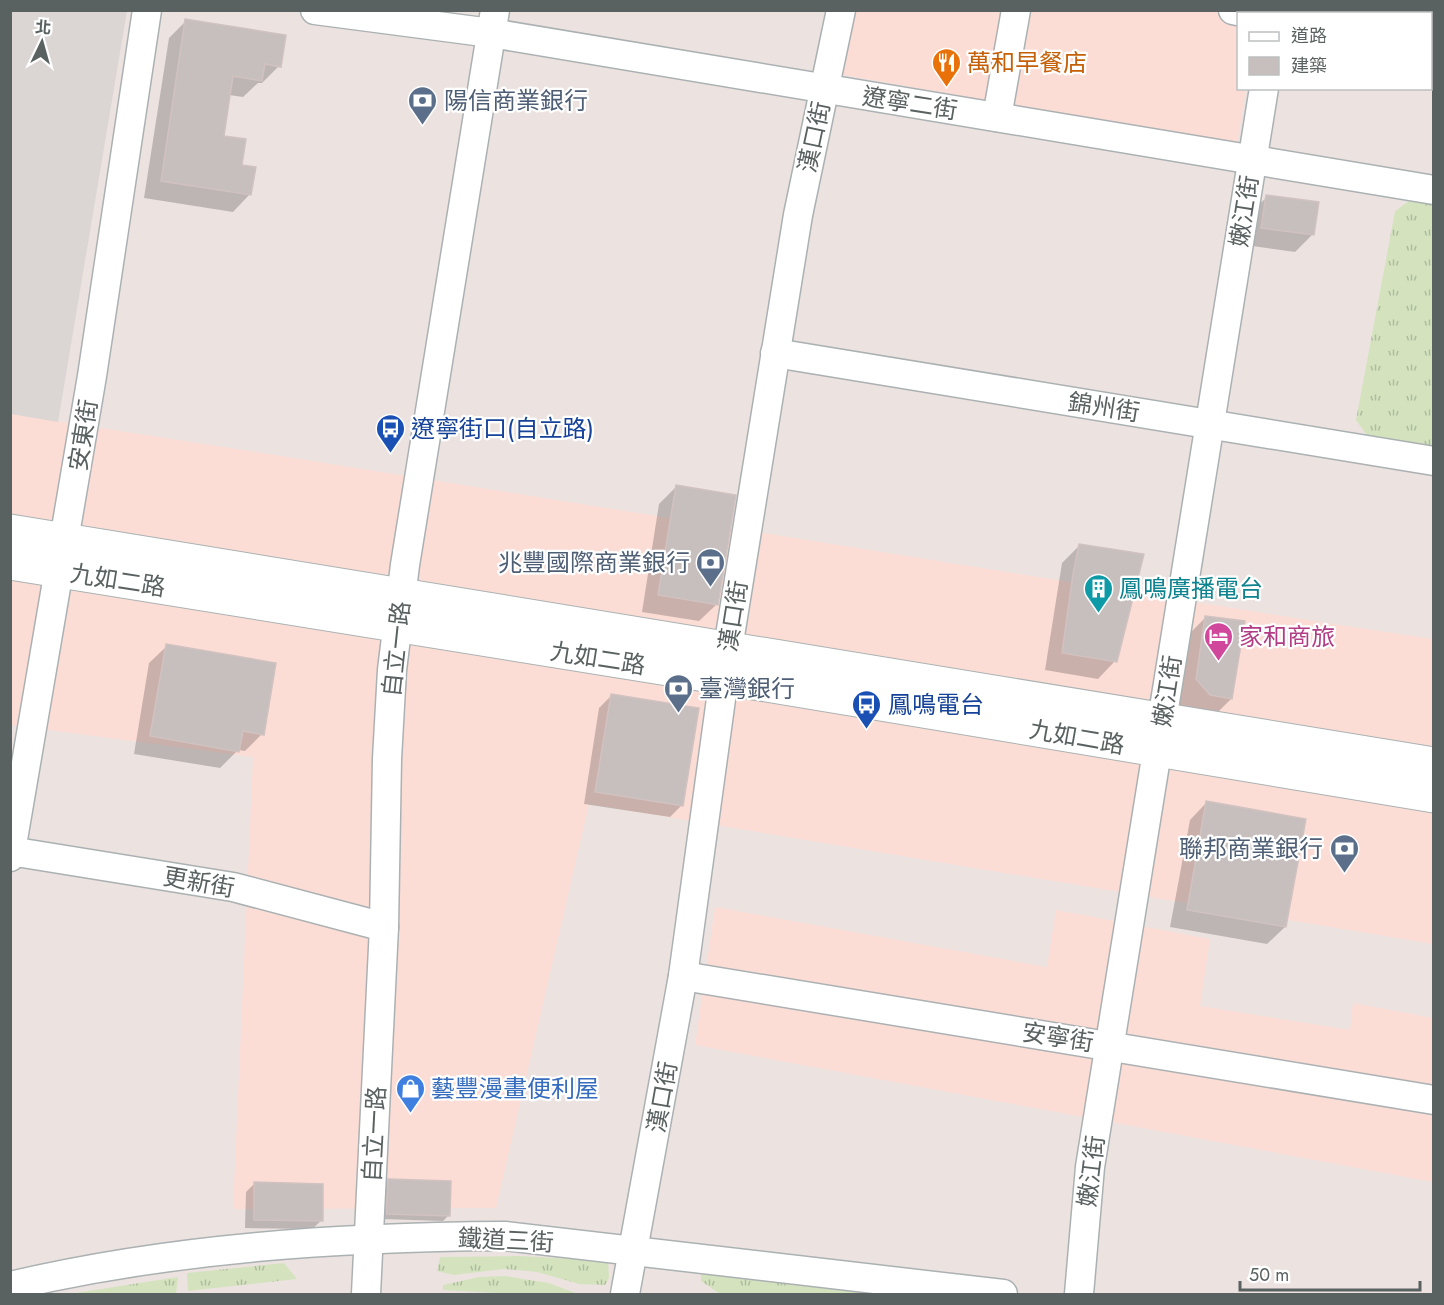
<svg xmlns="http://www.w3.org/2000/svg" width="1444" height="1305" viewBox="0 0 1444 1305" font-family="Jost,'Noto Sans TC',sans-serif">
  <defs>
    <pattern id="grass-tufts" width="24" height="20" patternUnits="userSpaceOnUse" patternTransform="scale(1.5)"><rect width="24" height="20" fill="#d4e3be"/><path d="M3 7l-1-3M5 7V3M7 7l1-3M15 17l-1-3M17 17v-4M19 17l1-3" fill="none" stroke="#afbb9e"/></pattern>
  </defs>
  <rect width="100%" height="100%" fill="#ece3e1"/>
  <g fill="#fcddd6">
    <path d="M854 11H1259L1238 14V88L1246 89 1237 144 843 75Z"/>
    <path d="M10 414 256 452 1320 622 1433 639V944L589 804 496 1208 233 1209 253 757 11 725Z"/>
    <path d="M715 907 1047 967 1056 910 1210 939 1200 1006 1350 1030 1353 1003 1433 1018V1182L695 1045Z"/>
  </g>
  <path fill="#dbd5d4" d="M10 11H127L58 422 11 414Z"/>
  <g fill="url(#grass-tufts)">
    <path d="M1413 198 1433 202V450L1370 440 1356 420 1395 211Z"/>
    <path d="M520 1256 608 1261 609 1278 605 1285 579 1284 537 1272 504 1269 454 1275 437 1271 440 1257Z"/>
    <path d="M284 1263 297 1279 188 1291 187 1273Z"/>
    <path d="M707 1271 870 1294H720L701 1281V1275Z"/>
    <path d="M505 1276 549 1283 578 1294H514L443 1290V1285L479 1277Z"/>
    <path d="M178 1277 176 1294H69Z"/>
  </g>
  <g fill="#0003">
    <path d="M186 21 279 66 262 83H258L243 97 229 95 222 137 240 166 250 194 233 212 144 198 169 38Z"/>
    <path d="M1267 197 1312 235 1295 252 1245 245 1249 214Z"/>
    <path d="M676 487 717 604 699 621 642 612 659 504Z"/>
    <path d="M1080 545 1115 661 1098 679 1045 670 1062 563Z"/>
    <path d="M1206 617 1231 699 1207 723 1173 703 1182 641Z"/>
    <path d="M167 646 262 734 245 751 238 750 220 768 134 754 149 663Z"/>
    <path d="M611 696 682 805 670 817 584 804 599 708Z"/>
    <path d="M1207 802 1285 927 1267 944 1170 927 1190 820Z"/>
    <path d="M389 1180 448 1216 443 1221 381 1219 383 1186Z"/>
    <path d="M255 1183 321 1221 312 1229 245 1228 246 1192Z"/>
  </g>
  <g fill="#c7bfbe" stroke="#d1c2c0" stroke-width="1.5">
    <path d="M185 19 286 35 281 67 265 64 262 81 233 76 224 136 246 139 242 165 256 167 251 195 161 181Z"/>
    <path d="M1266 195 1319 202 1314 235 1261 228Z"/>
    <path d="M676 485 736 495 718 605 658 595Z"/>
    <path d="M1079 544 1144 554 1117 662 1062 653 1073 574Z"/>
    <path d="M1205 616 1245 621 1232 699 1210 695 1196 679Z"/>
    <path d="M166 644 276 663 264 735 243 731 239 752 150 736Z"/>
    <path d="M611 694 699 708 683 806 595 792Z"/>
    <path d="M1206 801 1306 819 1286 927 1187 910Z"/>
    <path d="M388 1179 451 1181 450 1216 386 1214Z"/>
    <path d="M254 1182 323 1184V1221L254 1220Z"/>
  </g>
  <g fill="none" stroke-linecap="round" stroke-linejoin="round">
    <defs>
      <g id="street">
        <path d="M315 10 491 33 1434 190"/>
        <path d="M1233 10 1252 14"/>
        <path d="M1276 14 1277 10"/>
        <path d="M997 117 1016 10"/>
        <path d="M775 353 1434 461"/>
        <path d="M10 851 233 887 384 927"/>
        <path d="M10 857 92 376 147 10"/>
        <path d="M683 976 1434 1100"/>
        <path d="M10 1286C172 1248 339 1237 505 1236L1003 1294"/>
        <path d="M366 1294 384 927 387 759 392 670 405 565 495 10"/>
        <path d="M625 1294 683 976 728 648 798 215 841 10"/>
        <path d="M1079 1294 1090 1167 1264 88"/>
      </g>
      <g id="secondary">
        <path d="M10 531 1434 764"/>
        <path d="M10 563 724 678 1434 796"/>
      </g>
    </defs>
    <use href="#street" stroke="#abb1b2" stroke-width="31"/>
    <use href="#secondary" stroke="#aab2b2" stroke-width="35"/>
    <use href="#street" stroke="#fff" stroke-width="28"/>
    <use href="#secondary" stroke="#fff" stroke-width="33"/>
  </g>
  <defs>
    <symbol id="restaurant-pin" viewBox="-11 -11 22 30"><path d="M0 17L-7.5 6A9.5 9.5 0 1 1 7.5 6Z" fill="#e8710a" stroke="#fff"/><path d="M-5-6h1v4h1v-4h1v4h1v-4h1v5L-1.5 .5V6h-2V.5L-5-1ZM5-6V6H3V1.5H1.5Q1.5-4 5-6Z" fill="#fff"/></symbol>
    <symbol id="bank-pin" viewBox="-11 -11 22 30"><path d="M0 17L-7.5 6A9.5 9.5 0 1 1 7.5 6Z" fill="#5c6f8a" stroke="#fff"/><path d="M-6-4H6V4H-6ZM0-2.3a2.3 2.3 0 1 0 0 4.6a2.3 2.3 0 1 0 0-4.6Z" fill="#fff"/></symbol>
    <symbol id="bus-pin" viewBox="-11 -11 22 30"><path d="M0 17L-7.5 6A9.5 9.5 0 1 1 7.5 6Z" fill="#1a4fb4" stroke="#fff"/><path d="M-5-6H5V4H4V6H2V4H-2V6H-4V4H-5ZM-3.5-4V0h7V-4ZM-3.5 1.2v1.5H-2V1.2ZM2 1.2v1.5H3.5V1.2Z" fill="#fff"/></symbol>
    <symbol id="building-pin" viewBox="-11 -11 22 30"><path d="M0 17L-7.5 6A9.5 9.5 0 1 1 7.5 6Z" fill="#0f9aa8" stroke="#fff"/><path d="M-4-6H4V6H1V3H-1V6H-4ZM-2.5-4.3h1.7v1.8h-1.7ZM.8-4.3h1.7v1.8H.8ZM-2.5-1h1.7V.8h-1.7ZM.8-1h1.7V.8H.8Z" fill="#fff"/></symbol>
    <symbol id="hotel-pin" viewBox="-11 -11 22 30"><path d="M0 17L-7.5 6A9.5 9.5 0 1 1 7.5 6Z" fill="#d1479c" stroke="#fff"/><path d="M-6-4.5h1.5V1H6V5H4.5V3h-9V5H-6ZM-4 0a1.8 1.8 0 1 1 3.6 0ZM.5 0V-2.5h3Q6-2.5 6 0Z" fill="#fff"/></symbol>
    <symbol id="shop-pin" viewBox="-11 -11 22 30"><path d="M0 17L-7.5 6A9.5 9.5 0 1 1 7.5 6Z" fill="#3f7fe0" stroke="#fff"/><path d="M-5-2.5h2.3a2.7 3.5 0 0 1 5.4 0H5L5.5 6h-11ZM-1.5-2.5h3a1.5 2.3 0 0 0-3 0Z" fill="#fff"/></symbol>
  </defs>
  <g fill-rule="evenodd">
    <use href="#restaurant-pin" x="930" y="46" width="33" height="45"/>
    <use href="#bank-pin" x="406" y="84" width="33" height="45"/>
    <use href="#bus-pin" x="374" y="412" width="33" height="45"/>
    <use href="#bank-pin" x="694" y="546" width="33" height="45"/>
    <use href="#building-pin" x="1082" y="572" width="33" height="45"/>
    <use href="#hotel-pin" x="1202" y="620" width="33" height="45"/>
    <use href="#bank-pin" x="662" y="672" width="33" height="45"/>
    <use href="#bus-pin" x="850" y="688" width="33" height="45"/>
    <use href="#bank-pin" x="1328" y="832" width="33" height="45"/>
    <use href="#shop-pin" x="394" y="1072" width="33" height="45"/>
  </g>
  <g text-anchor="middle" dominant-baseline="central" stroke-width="4.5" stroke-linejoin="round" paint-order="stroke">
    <g font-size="24" fill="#c56008" stroke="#fff" text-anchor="start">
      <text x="967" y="62">萬和早餐店</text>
    </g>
    <g font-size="24" fill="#4e5e75" stroke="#fff" text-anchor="start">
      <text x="444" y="100">陽信商業銀行</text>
      <text x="690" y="562" text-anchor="end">兆豐國際商業銀行</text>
      <text x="699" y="688">臺灣銀行</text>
      <text x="1323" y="848" text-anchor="end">聯邦商業銀行</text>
    </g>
    <g font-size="24" fill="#5a6261" stroke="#fff">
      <text transform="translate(910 103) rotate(9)">遼寧二街</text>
      <text transform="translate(814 137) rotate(-78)">漢口街</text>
      <text transform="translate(1244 211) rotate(-81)">嫩江街</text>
      <text transform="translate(1104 407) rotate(9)">錦州街</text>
      <text transform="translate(83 435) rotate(-81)">安東街</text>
      <text transform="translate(118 580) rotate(9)">九如二路</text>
      <text transform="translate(733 616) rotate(-81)">漢口街</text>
      <text transform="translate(396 649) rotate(-84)">自立一路</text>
      <text transform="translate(598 658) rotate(9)">九如二路</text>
      <text transform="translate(1167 691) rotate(-81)">嫩江街</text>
      <text transform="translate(1077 737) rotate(10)">九如二路</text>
      <text transform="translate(199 882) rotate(10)">更新街</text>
      <text transform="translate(1058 1037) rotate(9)">安寧街</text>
      <text transform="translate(662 1097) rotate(-80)">漢口街</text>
      <text transform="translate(374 1134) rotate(-87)">自立一路</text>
      <text transform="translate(1091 1171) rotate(-83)">嫩江街</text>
      <text transform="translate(506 1240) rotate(3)">鐵道三街</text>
    </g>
    <g font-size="24" fill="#164399" stroke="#fff" text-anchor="start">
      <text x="411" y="428">遼寧街口(自立路)</text>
      <text x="888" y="704">鳳鳴電台</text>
    </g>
    <g font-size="24" fill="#0d838f" stroke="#fff" text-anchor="start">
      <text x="1119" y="588">鳳鳴廣播電台</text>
    </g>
    <g font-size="24" fill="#b23c85" stroke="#fff" text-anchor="start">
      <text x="1239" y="636">家和商旅</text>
    </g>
    <g font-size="24" fill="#366cbe" stroke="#fff" text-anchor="start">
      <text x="431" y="1088">藝豐漫畫便利屋</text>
    </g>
  </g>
  <rect width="1444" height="1305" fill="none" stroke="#5a6261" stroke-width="24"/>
  <rect x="1237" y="12" width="195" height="78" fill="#ffffff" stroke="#bdc0c0" stroke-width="1.5"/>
  <rect x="1249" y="32" width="30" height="9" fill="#ffffff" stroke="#bdc0c0" stroke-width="1.5"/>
  <text x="1291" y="42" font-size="18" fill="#5a6261">道路</text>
  <rect x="1249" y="57" width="30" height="18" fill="#c7bfbe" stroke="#bdc0c0" stroke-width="1.5"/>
  <text x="1291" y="72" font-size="18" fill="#5a6261">建築</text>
  <g transform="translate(42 42) rotate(5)" stroke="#ffffff" stroke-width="4.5" paint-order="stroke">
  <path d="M0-4.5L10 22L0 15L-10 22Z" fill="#5a6261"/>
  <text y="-9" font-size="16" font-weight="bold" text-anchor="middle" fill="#5a6261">北</text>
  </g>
  <path d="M1240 1281v9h180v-9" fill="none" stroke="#5a6261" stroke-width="3"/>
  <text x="1249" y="1281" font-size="18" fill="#5a6261" stroke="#ffffff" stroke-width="4.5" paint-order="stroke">50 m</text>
</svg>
